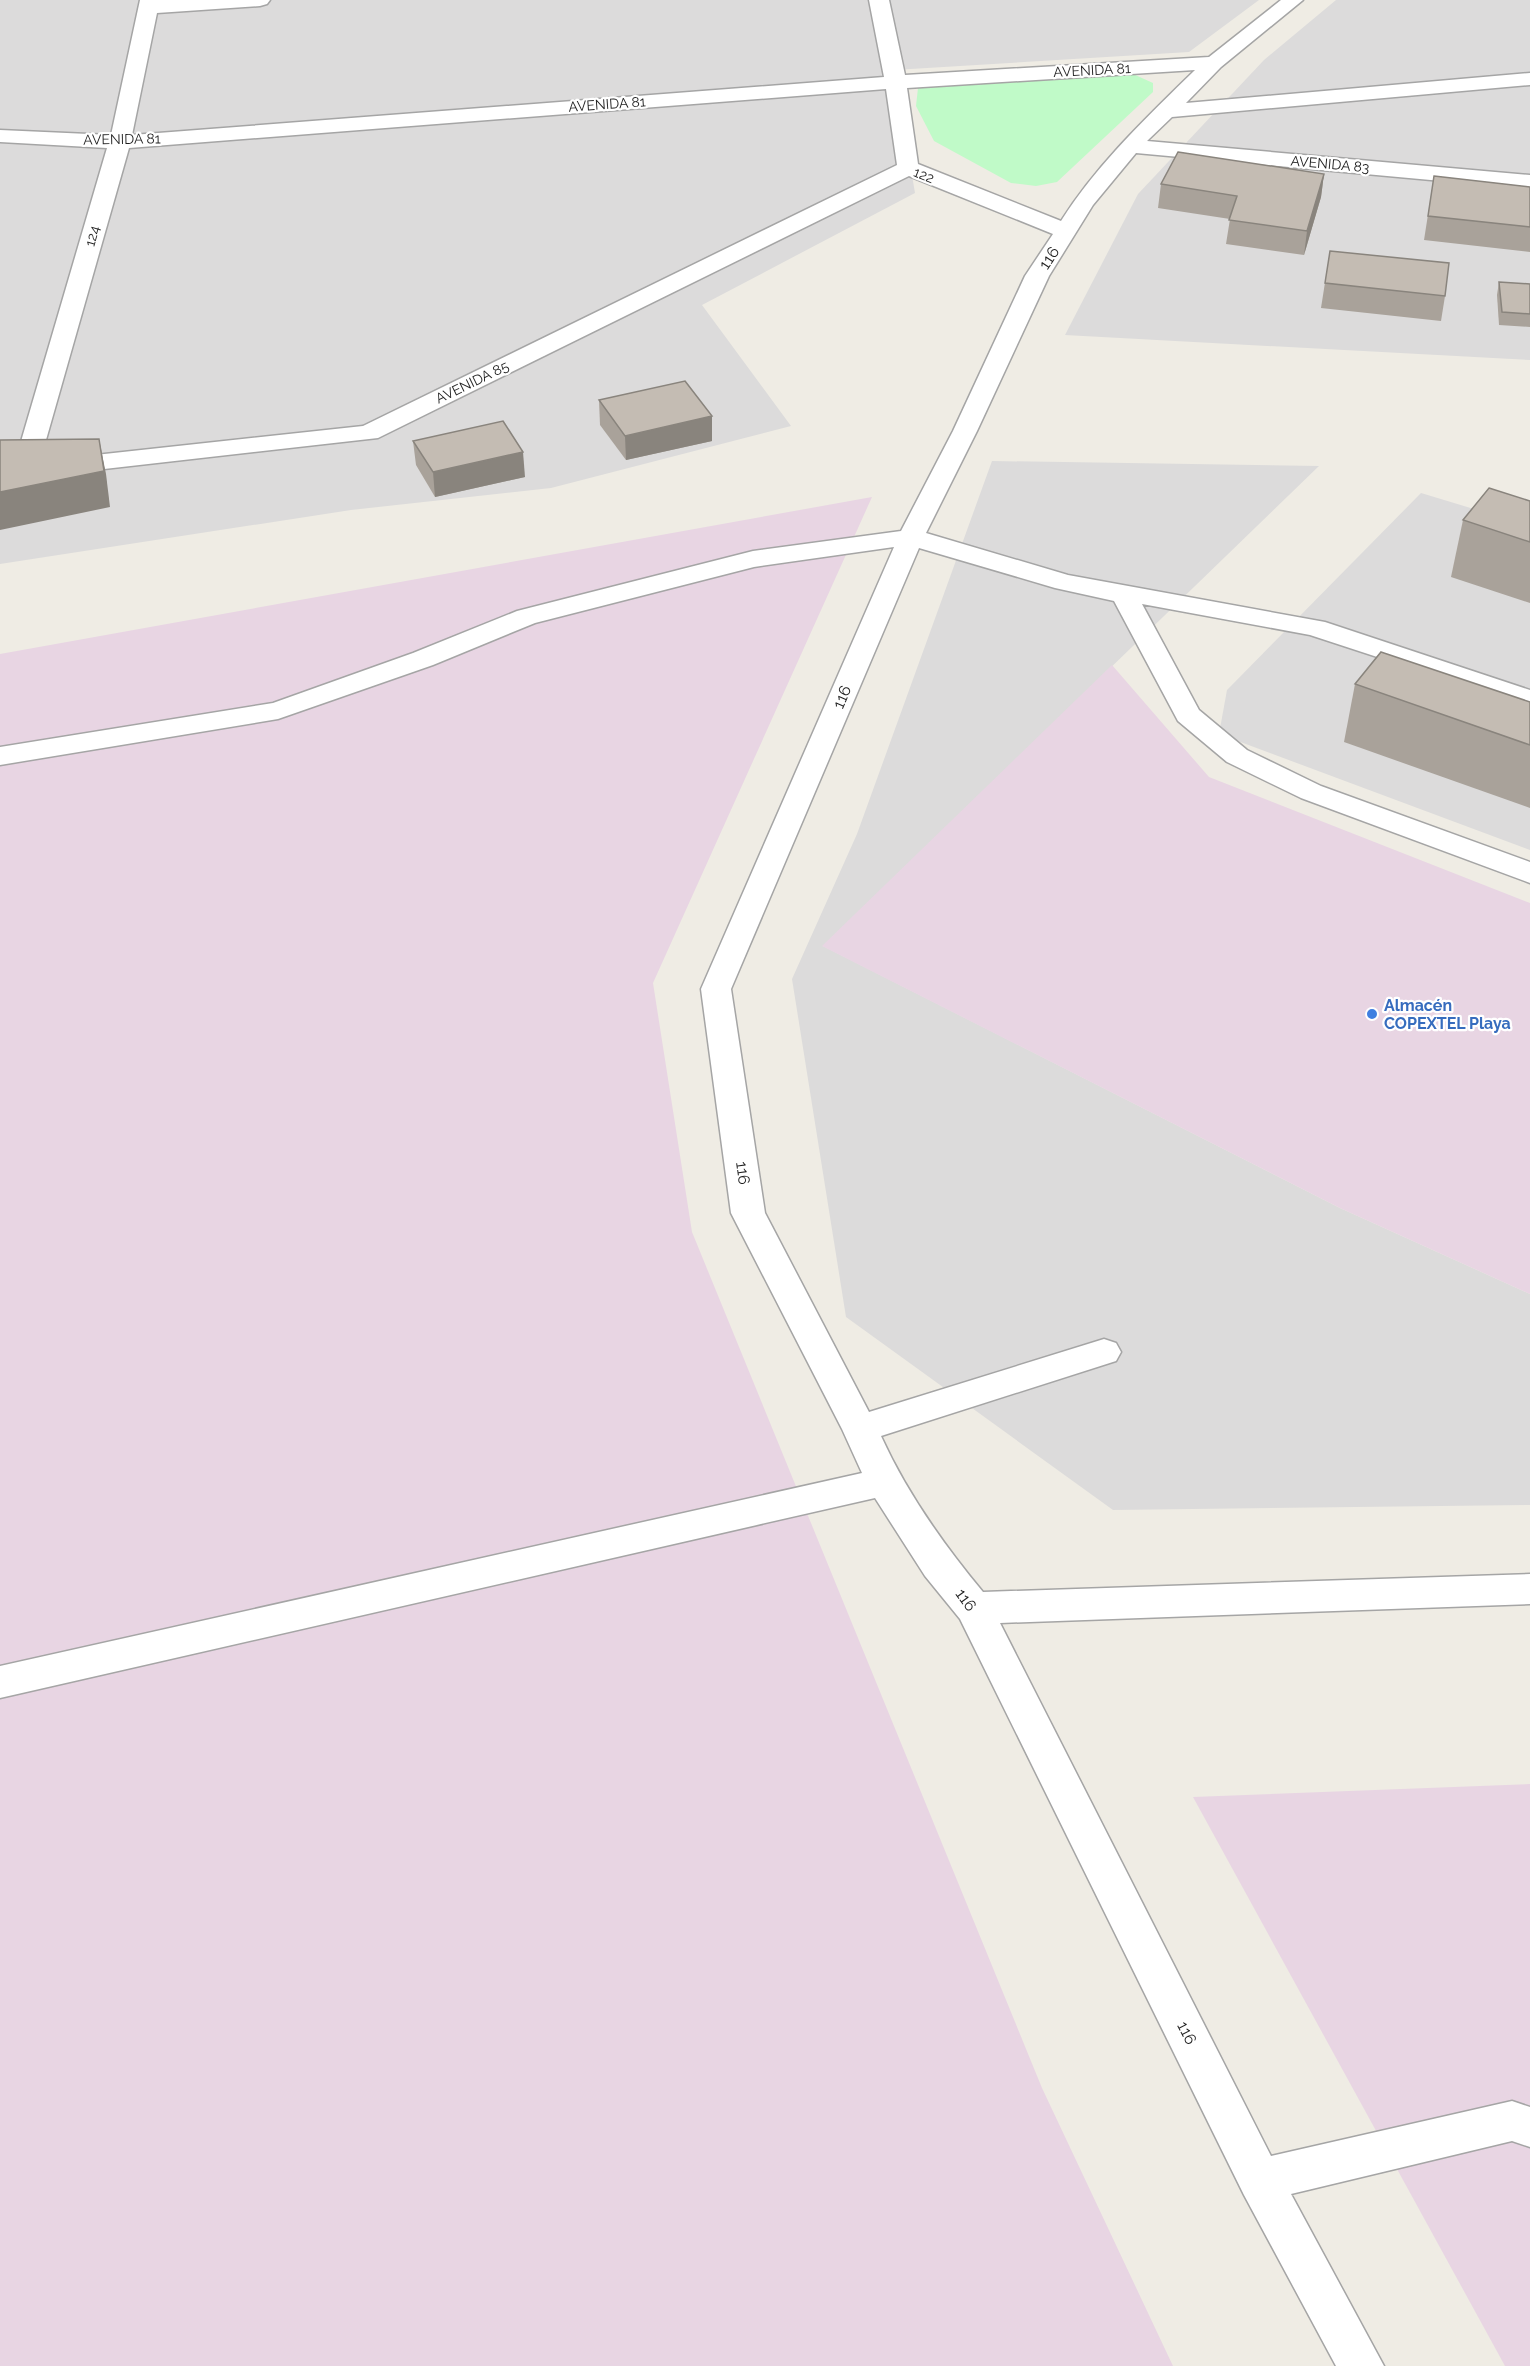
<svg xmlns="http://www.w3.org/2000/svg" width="1530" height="2366" viewBox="0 0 1530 2366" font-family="Raleway,sans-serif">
  <rect width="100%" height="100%" fill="#efece4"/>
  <g fill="#dcdbdb">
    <path d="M0 0H1259L1189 52 894 70 915 193 702 305 791 426 551 488 351 510 0 564Z"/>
    <path d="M1336 0H1530V360L1065 335 1138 194 1264 60Z"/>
    <path d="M992 461 1319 466 823 946 1340 1208 1530 1294V1505L1113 1510 846 1317 792 979 857 834Z"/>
    <path d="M1421 493 1530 526V850L1219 734 1227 690Z"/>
  </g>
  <g fill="#e8d5e3">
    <path d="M872 497 653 983 692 1232 1042 2088 1173 2366H0V654Z"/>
    <path d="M1112 665 1209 777 1530 903V1294L1340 1208 822 946Z"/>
    <path d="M1530 1784V2366H1505L1193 1797Z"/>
  </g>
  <path fill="#c0fac8" d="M1133 74 1153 83V92L1057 182 1036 186 1011 183 934 141 916 106 918 88 935 83Z"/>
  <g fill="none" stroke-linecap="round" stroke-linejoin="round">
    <defs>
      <path id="minor" d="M140 0H270L267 4 260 6 157 13 132 135 884 77 869 0H889L905 75 1209 57 1281 0H1303L1221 67 1186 103 1530 73V85L1172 117 1147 141 1530 175V189L1136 153 1093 205 1049 276 977 431 926 533 1068 575 1325 622 1530 690V707L1310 635 1142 604 1199 710 1247 750 1321 786 1530 862V883L1301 798 1227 762 1178 721 1114 601 1055 588 919 548 731 989 765 1213 869 1412 1104 1339 1116 1343 1121 1352 1116 1361 881 1436C907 1493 943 1544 983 1592L1530 1574V1604L1000 1623 1271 2156 1512 2101 1530 2107V2147L1512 2141 1291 2194 1384 2366H1336L1244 2195 960 1619 925 1576 875 1498 0 1698V1666L862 1473 842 1429 731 1213 701 989 894 547 754 567 535 623 433 665 278 719 0 765V747L273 703 413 653 517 611 753 551 901 531 953 431 1025 276 1053 234 909 176 378 438 25 478 0 477V461L15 462 107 148 0 142V130L111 135ZM1195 70C1147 117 1098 163 1061 221L918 164 907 88ZM886 89 897 165 363 426 40 461 129 148Z"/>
    </defs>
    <use href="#minor" stroke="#a5a5a5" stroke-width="3"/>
    <use href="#minor" fill="#fff" fill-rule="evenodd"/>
  </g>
  <g fill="#a9a29a">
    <path d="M1324 174 1321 197 1304 255 1226 244 1230 219 1158 208 1161 184Z"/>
    <path d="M1434 176 1530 187V252L1424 240Z"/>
    <path d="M1330 251 1445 296 1441 321 1321 308Z"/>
    <path d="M1499 282 1530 284V327L1499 325 1497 295Z"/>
    <path d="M599 400 712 416V441L626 460 600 425Z"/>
    <path d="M413 441 525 477 435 497 416 465Z"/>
    <path d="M1530 501V603L1451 577 1463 520Z"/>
    <path d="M1355 684 1530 702V808L1344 742Z"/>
  </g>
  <g fill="#89847d">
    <path d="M1324 174 1321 197 1304 255 1307 231Z"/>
    <path d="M712 416V441L626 460 625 436Z"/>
    <path d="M99 439 106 474 110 507 0 530V492Z"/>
    <path d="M523 452 525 477 435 497 433 472Z"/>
  </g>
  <g fill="#c4bcb3" stroke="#89847d" stroke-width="1.5">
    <path d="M1178 152 1324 174 1307 231 1229 220 1237 196 1161 184Z"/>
    <path d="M1434 176 1530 187V227L1428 216Z"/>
    <path d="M1330 251 1449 263 1445 296 1325 283Z"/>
    <path d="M1499 282 1530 284V314L1502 312Z"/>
    <path d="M685 381 712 416 625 436 599 400Z"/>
    <path d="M503 421 523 452 433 472 413 441Z"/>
    <path d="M99 439 104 471 0 492V440Z"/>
    <path d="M1489 488 1530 501V542L1463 520Z"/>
    <path d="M1381 652 1530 702V745L1355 684Z"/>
  </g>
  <circle fill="#3f7fe0" stroke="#fff" stroke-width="2" cx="1372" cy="1014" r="6"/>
  <g text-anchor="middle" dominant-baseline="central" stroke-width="4.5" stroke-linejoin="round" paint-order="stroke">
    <g font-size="14" fill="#1e1e1e" stroke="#fff">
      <text transform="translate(1092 70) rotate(-3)">AVENIDA 81</text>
      <text transform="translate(607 104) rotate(-4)">AVENIDA 81</text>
      <text transform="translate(122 139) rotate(-1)">AVENIDA 81</text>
      <text transform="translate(1330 164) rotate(5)">AVENIDA 83</text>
      <text transform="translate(924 175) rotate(22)">122</text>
      <text transform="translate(92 236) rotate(-74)">124</text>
      <text transform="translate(472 382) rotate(-26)">AVENIDA 85</text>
    </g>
    <g font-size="16" fill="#1e1e1e" stroke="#fff">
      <text transform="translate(1049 258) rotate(-57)">116</text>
      <text transform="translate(842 697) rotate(-67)">116</text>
      <text transform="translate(743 1173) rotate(82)">116</text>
      <text transform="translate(966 1600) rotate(54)">116</text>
      <text transform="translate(1187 2033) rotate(63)">116</text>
    </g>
    <g font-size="16" font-weight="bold" fill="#366cbe" stroke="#fff" text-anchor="start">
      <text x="1384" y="1005">Almacén<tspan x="1384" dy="18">COPEXTEL Playa</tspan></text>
    </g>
  </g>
</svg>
